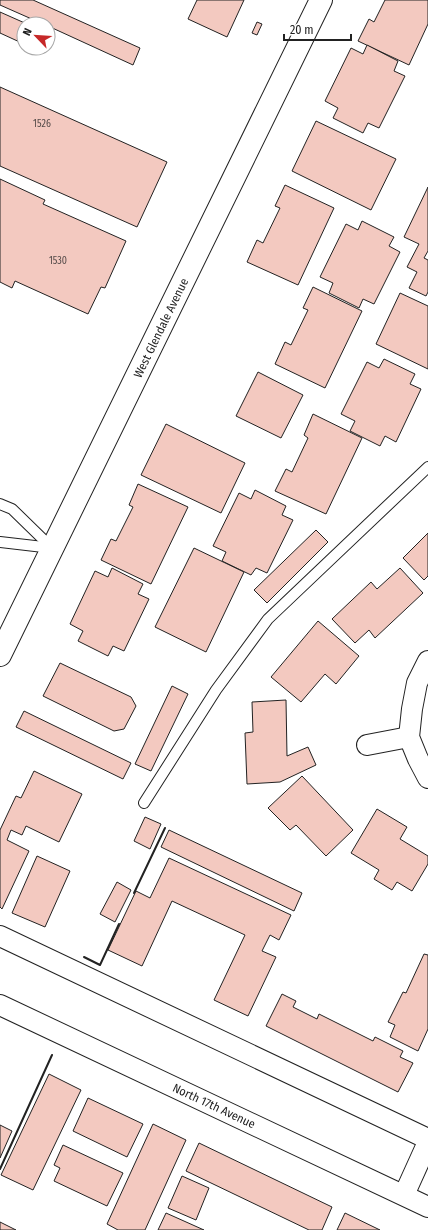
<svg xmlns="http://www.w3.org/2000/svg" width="428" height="1230" viewBox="0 0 428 1230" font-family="'Fira Sans Condensed',sans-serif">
  <rect width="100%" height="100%" fill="#fff"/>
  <g fill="#f3c9c0" stroke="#222">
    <path d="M0 0H33L140 48 133 65 48 26V24H43L0 5Z"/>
    <path d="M197 0H244L227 37 188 19Z"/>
    <path d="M385 0H428V24L409 65 358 41 369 19 374 22Z"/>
    <path d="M0 12 27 24H24V44L0 33Z"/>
    <path d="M257 22 262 24 257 35 252 33Z"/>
    <path d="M367 45 398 61 394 71 405 76 379 128 368 123 363 133 333 118 338 108 325 101 351 48 363 54Z"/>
    <path d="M34 48H47L44 53Z"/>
    <path d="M0 87 167 162 137 227 0 166Z"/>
    <path d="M316 121 396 159 371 210 292 171Z"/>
    <path d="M0 179 45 200 43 204 126 241 105 288 101 287 88 314 15 281 12 288 0 282Z"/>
    <path d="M285 185 334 208 298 285 247 262 257 240 263 243 280 208 275 206Z"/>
    <path d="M428 187V251L424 258 428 260V292L426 296 409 288 417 272 407 267 419 244 404 237Z"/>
    <path d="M362 221 394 237 389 246 400 252 374 304 363 299 359 308 329 293 333 283 320 277 346 224 358 230Z"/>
    <path d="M313 287 362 311 325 388 275 364 285 342 291 345 308 310 303 308Z"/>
    <path d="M400 293 428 306V369L376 344Z"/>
    <path d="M384 359 415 374 410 384 421 389 396 442 385 436 380 446 350 431 355 421 341 414 367 362 379 368Z"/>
    <path d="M258 372 303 395 281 438 236 416Z"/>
    <path d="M313 414 362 438 326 514 275 491 286 469 292 472 308 438 304 435Z"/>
    <path d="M166 424 245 463 221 513 141 475Z"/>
    <path d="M138 484 188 507 151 584 101 560 111 539 116 541 133 507 129 505Z"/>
    <path d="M255 490 286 506 282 515 293 520 267 573 256 568 251 575 222 561 226 552 213 546 239 493 251 499Z"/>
    <path d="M316 530 328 542 267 603 254 590Z"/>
    <path d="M428 533V576L424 580 403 558Z"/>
    <path d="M194 548 244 572 206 652 155 627Z"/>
    <path d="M112 568 143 584 138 594 149 599 124 651 113 646 108 656 78 641 83 631 70 624 95 571 108 577Z"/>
    <path d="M400 568 423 593 375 638 369 630 355 643 332 619 371 582 377 589Z"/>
    <path d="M318 621 359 656 336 684 325 674 301 702 271 677Z"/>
    <path d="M60 663 131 697 136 706 124 729 114 731 43 696Z"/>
    <path d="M172 686 188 694 151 771 135 764Z"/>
    <path d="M286 700 287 756 308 747 316 765 280 782 247 784 245 733 253 732 252 702Z"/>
    <path d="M24 711 131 763 123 779 16 727Z"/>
    <path d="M34 771 82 794 59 842 26 826 22 835 11 830 7 840 29 851 2 909 0 907V830L16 796 21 798Z"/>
    <path d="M302 776 353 830 326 856 296 825 290 830 268 808Z"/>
    <path d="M377 809 407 827 400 839 428 856V864L412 891 397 882 392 890 374 879 379 870 351 853Z"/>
    <path d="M145 817 161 824 150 849 134 841Z"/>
    <path d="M169 830 302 893 294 911 161 847Z"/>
    <path d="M37 856 70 871 45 927 12 913Z"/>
    <path d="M169 858 291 915 279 940 270 935 262 951 276 957 248 1016 214 1000 245 935 172 901 142 966 108 950 136 891 150 898Z"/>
    <path d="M117 882 131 890 115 922 100 914Z"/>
    <path d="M424 954 428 955V1029L418 1051 390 1037 395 1025 388 1022 403 992 406 993Z"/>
    <path d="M282 994 296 1001 293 1007 317 1019 319 1014 373 1041 375 1037 403 1051 400 1057 413 1063 398 1092 266 1026Z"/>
    <path d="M49 1074 81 1090 33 1190 1 1175Z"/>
    <path d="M88 1098 143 1124 127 1157 73 1131Z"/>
    <path d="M153 1124 186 1140 145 1230H118L107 1224Z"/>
    <path d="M0 1125 12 1131 0 1158Z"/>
    <path d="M199 1143 332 1207 322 1230H309L186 1171Z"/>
    <path d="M63 1145 123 1173 107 1206 54 1181 60 1168 54 1165Z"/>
    <path d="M182 1176 209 1188 196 1220 168 1208Z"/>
    <path d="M166 1213 204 1230H158Z"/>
    <path d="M345 1213 380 1230H337Z"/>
    <path d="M0 1222 16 1230H0Z"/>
  </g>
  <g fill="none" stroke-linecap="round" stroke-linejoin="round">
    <defs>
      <g id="lane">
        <path d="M0 504 12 509 52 548"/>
        <path d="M0 542 52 548"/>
        <path d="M144 803 216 690 268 619 428 467"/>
      </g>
      <g id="street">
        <path d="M428 661 417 683 412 709 409 737 418 759 428 778"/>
        <path d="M367 745 409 737"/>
        <path d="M0 936 428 1139"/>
        <path d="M0 1005 428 1207"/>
        <path d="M404 1195 428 1142"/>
      </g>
      <path id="secondary" d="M0 655 321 0"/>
    </defs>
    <use href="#lane" stroke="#222" stroke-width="12"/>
    <use href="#street" stroke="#222" stroke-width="22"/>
    <use href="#secondary" stroke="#222" stroke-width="24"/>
    <use href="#lane" stroke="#fff" stroke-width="10"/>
    <use href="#street" stroke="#fff" stroke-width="20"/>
    <use href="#secondary" stroke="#fff" stroke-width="22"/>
    <g stroke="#222" stroke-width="2">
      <path d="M134 893 165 828"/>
      <path d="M84 957 100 965 119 924"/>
      <path d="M0 1169 52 1055"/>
    </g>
  </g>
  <g text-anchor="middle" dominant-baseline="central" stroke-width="3" stroke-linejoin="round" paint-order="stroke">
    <g font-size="10" fill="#564c4a">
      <text x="42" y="124">1526</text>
      <text x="58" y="261">1530</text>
    </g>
    <g font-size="12" fill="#222" stroke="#fff">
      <text transform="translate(161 328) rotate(-64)">West Glendale Avenue</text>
      <text transform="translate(214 1106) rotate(25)">North 17th Avenue</text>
    </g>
  </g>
  <g transform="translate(36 36) rotate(295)"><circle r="19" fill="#ffffff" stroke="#a7a7a7"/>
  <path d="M0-3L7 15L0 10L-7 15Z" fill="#c62828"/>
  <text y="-6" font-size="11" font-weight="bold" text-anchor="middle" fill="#222222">N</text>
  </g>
  <path d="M284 34v6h67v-6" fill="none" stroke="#222222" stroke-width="2"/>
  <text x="290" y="34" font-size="12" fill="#222222" stroke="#ffffff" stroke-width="3" paint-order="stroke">20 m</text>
</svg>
